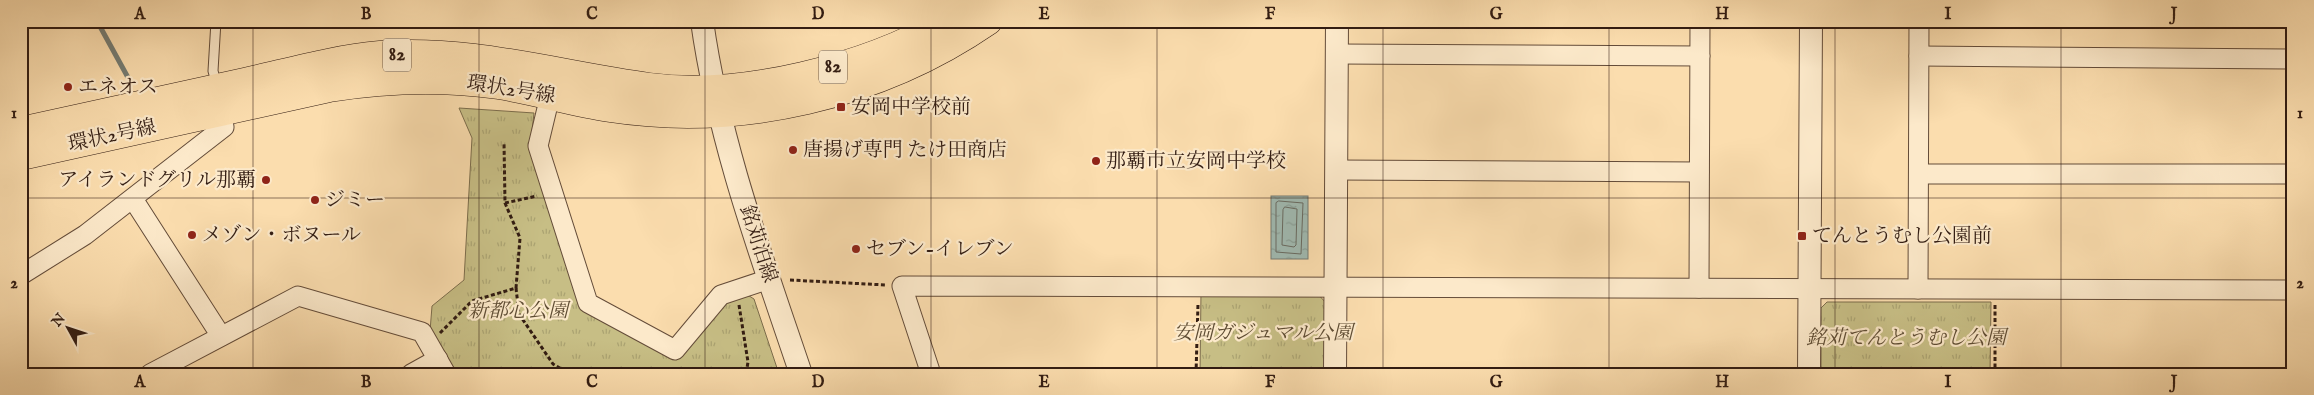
<svg xmlns="http://www.w3.org/2000/svg" width="2314" height="395" viewBox="0 0 2314 395" font-family="'IM FELL English','Noto Serif JP',serif">
  <defs>
    <pattern id="grass-tufts" width="24" height="20" patternUnits="userSpaceOnUse" patternTransform="scale(1.25)"><rect width="24" height="20" fill="#c7be85"/><path d="M3 7l-1-3M5 7V3M7 7l1-3M15 17l-1-3M17 17v-4M19 17l1-3" fill="none" stroke="#aba372"/></pattern>
    <pattern id="water-ripples" width="26" height="14" patternUnits="userSpaceOnUse" patternTransform="scale(1.25)"><rect width="26" height="14" fill="#a0bab2"/><path d="M2 4q2-2 4 0t4 0M15 11q2-2 4 0t4 0" fill="none" stroke="#8a9f98"/></pattern>
  </defs>
  <rect width="100%" height="100%" fill="#fbddae"/>
  <filter id="stains"><feTurbulence type="fractalNoise" baseFrequency=".004" numOctaves="4"/><feColorMatrix values="0 0 0 0 .2 0 0 0 0 .09 0 0 0 0 .02 0 0 0 .5 -.17"/></filter>
  <radialGradient id="worn" r=".72"><stop offset=".6" stop-color="#630" stop-opacity="0"/><stop offset="1" stop-color="#630" stop-opacity=".3"/></radialGradient>
  <g fill="url(#grass-tufts)" stroke="#7c6d4c">
    <path d="M459 108 534 113 530 150 583 307 677 360 723 303 746 294 754 299 779 374H448L429 344 432 306 464 280 472 138Z"/>
    <path d="M1201 292 1317 293 1326 303 1327 374H1200Z"/>
    <path d="M1827 302H1991L1990 374H1821V308Z"/>
  </g>
  <rect fill="url(#water-ripples)" stroke="#747b72" x="1271" y="196" width="37" height="63"/>
  <g fill="none" stroke-linecap="round" stroke-linejoin="round">
    <g stroke="#696b62" stroke-width="1">
      <path d="M1279 201 1303 203 1301 254 1276 252V203Z"/>
      <path d="M1285 207 1297 209 1296 245 1294 247 1282 245 1283 210Z"/>
    </g>
    <path stroke="#747b72" stroke-width="5" d="M97 21 131 83"/>
    <defs>
      <path id="service" d="M216 21 213 71 217 85"/>
      <g id="minor">
        <path d="M1337 54 1700 56"/>
        <path d="M1919 56 2293 59"/>
        <path d="M550 96 538 146 588 303 675 350 721 295 769 279"/>
        <path d="M1337 170 1699 172"/>
        <path d="M1919 174H2293"/>
        <path d="M133 199 221 336"/>
        <path d="M21 275 85 235 224 127 219 100"/>
        <path d="M1699 288 1700 21"/>
        <path d="M1918 289 1919 21"/>
        <path d="M150 374 298 296 422 332 446 374"/>
        <path d="M411 374 438 359"/>
        <path d="M931 374 902 286 2293 290"/>
      </g>
      <g id="tertiary">
        <path d="M702 21C719 143 762 258 801 374"/>
        <path d="M1335 374 1337 21"/>
        <path d="M1809 374 1811 21"/>
      </g>
      <g id="primary">
        <path d="M21 131C96 115 170 98 245 82 290 72 334 59 380 55 472 48 559 75 649 87 743 99 865 68 947 21"/>
        <path d="M21 156 329 88C385 79 441 77 498 85 536 91 572 102 610 108 740 128 879 96 988 21"/>
      </g>
    </defs>
    <use href="#service" stroke="#644c39" stroke-width="11"/>
    <use href="#minor" stroke="#644c39" stroke-width="21"/>
    <use href="#tertiary" stroke="#644c39" stroke-width="24"/>
    <use href="#primary" stroke="#321c12" stroke-width="29"/>
    <g stroke="#321c12" stroke-width="3" stroke-dasharray="4 2.5" stroke-linecap="butt">
      <path d="M505 203 537 196"/>
      <path d="M790 280 886 285"/>
      <path d="M516 288 519 314 553 364 570 374"/>
      <path d="M739 305 748 362 746 374"/>
      <path d="M440 333 472 301 516 288 520 238 505 203 504 142"/>
      <path d="M678 374H679"/>
      <path d="M1196 374 1198 304"/>
      <path d="M1995 374V304"/>
    </g>
    <use href="#service" stroke="#fce9ca" stroke-width="9"/>
    <use href="#minor" stroke="#fce9ca" stroke-width="19"/>
    <use href="#tertiary" stroke="#fce9ca" stroke-width="22"/>
    <use href="#primary" stroke="#fbddae" stroke-width="28"/>
  </g>
  <path fill="none" stroke="#321c12" stroke-width="1" stroke-opacity="0.55" d="M253 21V374M479 21V374M705 21V374M931 21V374M1157 21V374M1383 21V374M1609 21V374M1835 21V374M2061 21V374M21 198H2293"/>
  <g fill="#8f2418" stroke="#fce9ca" stroke-width="2">
    <circle cx="68" cy="87" r="5"/>
    <rect x="836" y="102" width="10" height="10" rx="2.5"/>
    <circle cx="793" cy="150" r="5"/>
    <circle cx="1096" cy="161" r="5"/>
    <circle cx="266" cy="180" r="5"/>
    <circle cx="315" cy="200" r="5"/>
    <circle cx="192" cy="235" r="5"/>
    <rect x="1797" y="231" width="10" height="10" rx="2.5"/>
    <circle cx="856" cy="249" r="5"/>
  </g>
  <g text-anchor="middle" dominant-baseline="central" stroke-width="4.5" stroke-linejoin="round" paint-order="stroke">
    <g fill="#fce9ca" stroke="#6f5a49" stroke-width="1">
      <rect x="383" y="38.5" width="28" height="33" rx="4"/>
      <rect x="819" y="50.5" width="28" height="33" rx="4"/>
    </g>
    <g font-size="19" font-weight="bold" fill="#321c12">
      <text x="397" y="55">82</text>
      <text x="833" y="67">82</text>
    </g>
    <g font-size="20" fill="#321c12" stroke="#fce9ca" text-anchor="start">
      <text x="78" y="87">エネオス</text>
      <text x="851" y="107">安岡中学校前</text>
      <text x="803" y="150">唐揚げ専門 たけ田商店</text>
      <text x="1106" y="161">那覇市立安岡中学校</text>
      <text x="256" y="180" text-anchor="end">アイランドグリル那覇</text>
      <text x="325" y="200">ジミー</text>
      <text x="202" y="235">メゾン・ボヌール</text>
      <text x="1812" y="236">てんとうむし公園前</text>
      <text x="866" y="249">セブン-イレブン</text>
    </g>
    <g font-size="20" fill="#321c12" stroke="#fce9ca">
      <text transform="translate(511 90) rotate(9)">環状2号線</text>
      <text transform="translate(112 136) rotate(-12)">環状2号線</text>
      <text transform="translate(758 244) rotate(72)">銘苅泊線</text>
    </g>
    <g font-size="20" font-style="italic" fill="#5f4d34" stroke="#fce9ca">
      <text x="518" y="311">新都心公園</text>
      <text x="1263" y="333">安岡ガジュマル公園</text>
      <text x="1906" y="338">銘苅てんとうむし公園</text>
    </g>
  </g>
  <rect width="2314" height="395" fill="none" stroke="#fbddae" stroke-width="55"/>
  <g transform="translate(68 328) rotate(310)" stroke="#fce9ca" stroke-width="4" paint-order="stroke">
  <path d="M0-4L9 19L0 12L-9 19Z" fill="#321c12"/>
  <text y="-8" font-size="14" font-weight="bold" text-anchor="middle" fill="#321c12">N</text>
  </g>
  <rect x="28" y="28" width="2258" height="340" fill="none" stroke="#321c12" stroke-width="2"/>
  <g font-size="16" text-anchor="middle" font-weight="bold" fill="#321c12">
    <text x="140" y="19">A</text>
    <text x="366" y="19">B</text>
    <text x="592" y="19">C</text>
    <text x="818" y="19">D</text>
    <text x="1044" y="19">E</text>
    <text x="1270" y="19">F</text>
    <text x="1496" y="19">G</text>
    <text x="1722" y="19">H</text>
    <text x="1948" y="19">I</text>
    <text x="2174" y="19">J</text>
    <text x="14" y="118">1</text>
    <text x="2300" y="118">1</text>
    <text x="14" y="288">2</text>
    <text x="2300" y="288">2</text>
    <text x="140" y="387">A</text>
    <text x="366" y="387">B</text>
    <text x="592" y="387">C</text>
    <text x="818" y="387">D</text>
    <text x="1044" y="387">E</text>
    <text x="1270" y="387">F</text>
    <text x="1496" y="387">G</text>
    <text x="1722" y="387">H</text>
    <text x="1948" y="387">I</text>
    <text x="2174" y="387">J</text>
  </g>
  <rect width="100%" height="100%" filter="url(#stains)"/>
  <rect width="100%" height="100%" fill="url(#worn)"/>
</svg>
